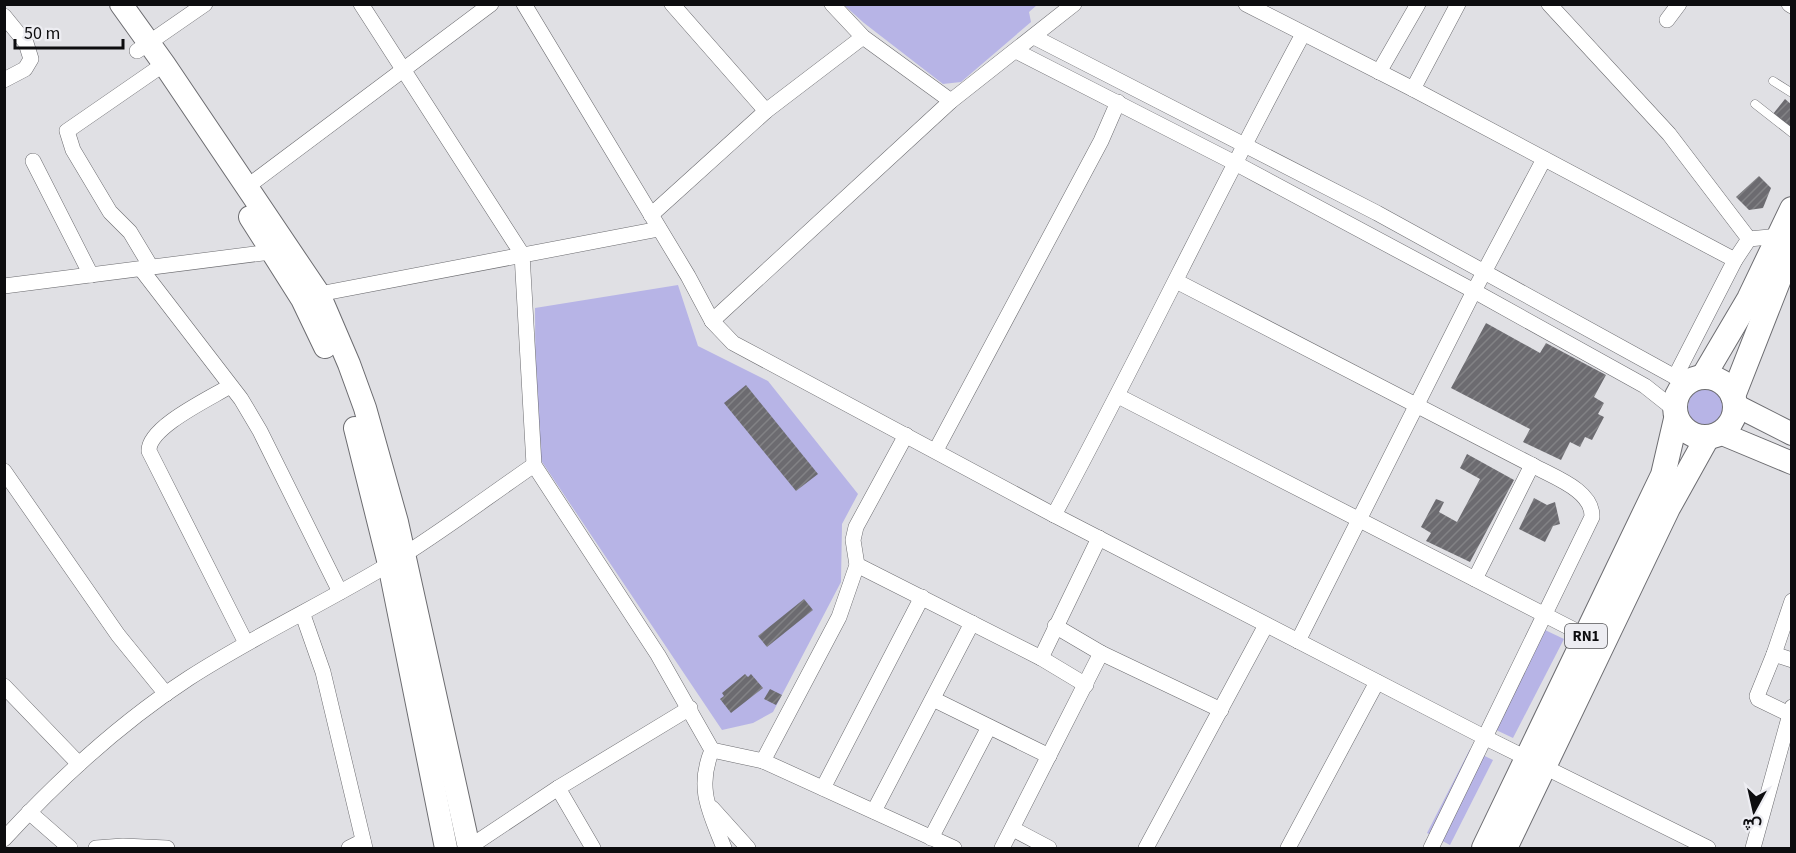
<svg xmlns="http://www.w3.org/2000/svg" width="1796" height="853" viewBox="0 0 1796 853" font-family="'Source Sans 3',Vazirmatn,sans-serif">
  <defs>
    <pattern id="building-hatch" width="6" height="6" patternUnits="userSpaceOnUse" patternTransform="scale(1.5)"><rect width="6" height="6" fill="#6c6b70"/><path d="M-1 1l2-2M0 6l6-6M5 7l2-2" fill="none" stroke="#828285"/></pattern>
  </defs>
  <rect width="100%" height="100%" fill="#e0e0e4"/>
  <g fill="#b7b4e6">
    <path d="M844 5H1037L1029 12 1031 22 961 82 943 84 864 23Z"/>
    <path d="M678 285 698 346 768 381 858 494 842 524 841 582 773 712 753 723 722 730 536 453 535 308Z"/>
    <circle cx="1707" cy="407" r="19"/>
    <path d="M1545 630 1564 639 1513 738 1494 729Z"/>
    <path d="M1470 749 1493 760 1450 845 1427 833Z"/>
  </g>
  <g fill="url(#building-hatch)">
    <path d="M1785 99 1792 105V131L1773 114Z"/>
    <path d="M1759 176 1771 188 1763 208 1749 210 1736 197Z"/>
    <path d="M1486 323 1540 353 1546 343 1606 375 1594 397 1604 403 1598 414 1604 417 1592 440 1585 437 1580 447 1570 442 1561 460 1523 442 1530 429 1451 388Z"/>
    <path d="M746 385 818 474 796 491 724 403Z"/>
    <path d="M1467 454 1514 480 1470 562 1426 541 1431 533 1421 527 1436 499 1444 502 1439 512 1457 522 1480 479 1460 468Z"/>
    <path d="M1534 498 1547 505 1555 502 1560 524 1553 526 1545 542 1519 529Z"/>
    <path d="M804 599 813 610 767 647 758 636Z"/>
    <path d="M745 674 748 677 751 674 763 688 731 713 720 699 724 696 722 693Z"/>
    <path d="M770 689 782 695 776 705 764 699Z"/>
  </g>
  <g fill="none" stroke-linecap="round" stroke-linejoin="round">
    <defs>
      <g id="lane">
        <path d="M1773 81 1792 93"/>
        <path d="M1755 104 1792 133"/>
      </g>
      <g id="street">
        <path d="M361 4 522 254 534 465 658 655 712 750C696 789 710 812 724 848"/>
        <path d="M524 4 688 276 712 321 733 343 1054 515 1484 737 1708 848"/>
        <path d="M672 4 766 111"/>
        <path d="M832 4 863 37 951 101"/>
        <path d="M1246 4 1413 89 1735 260"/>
        <path d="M1549 4 1669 134 1749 239"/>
        <path d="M1789 4 1792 6"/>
        <path d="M4 16 26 43 31 59 25 69 4 80"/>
        <path d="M1667 20 1679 4"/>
        <path d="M1034 37 1377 213 1686 383"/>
        <path d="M137 51 205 4"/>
        <path d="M1016 51 1235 163 1474 291 1645 386 1674 409"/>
        <path d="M1379 72 1418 4"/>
        <path d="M1413 89 1458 4"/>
        <path d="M33 161 91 275"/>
        <path d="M248 186 491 4"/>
        <path d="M651 215 766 111 863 37"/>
        <path d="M151 267 130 232 110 212 73 150 67 131 164 64"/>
        <path d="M141 269 241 399 260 431 340 592"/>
        <path d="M1176 281 1532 465C1553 477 1593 490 1592 517L1431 848"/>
        <path d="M4 286 278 251"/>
        <path d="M319 294 659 229"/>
        <path d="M712 321 951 101 1074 4"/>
        <path d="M1675 377 1735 260 1749 239 1780 236"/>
        <path d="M230 386C211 398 148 427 149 451L246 643"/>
        <path d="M1118 396 1586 636"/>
        <path d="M936 450 1101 141 1118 102"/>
        <path d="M4 471 118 635 166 694"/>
        <path d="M1054 515C1140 356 1217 193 1303 34"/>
        <path d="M857 565 1041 658 1086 685"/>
        <path d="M1475 579 1532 465"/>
        <path d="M303 615 323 672 365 848"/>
        <path d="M1055 626 1101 653 1221 710"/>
        <path d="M1298 641 1474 291 1544 159"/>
        <path d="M1774 654 1792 660"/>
        <path d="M1041 658 1099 538"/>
        <path d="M4 686 79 764"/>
        <path d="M933 699 1049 756"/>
        <path d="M1789 714 1758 699 1757 696 1774 654 1792 601"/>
        <path d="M712 750 763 761 954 848"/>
        <path d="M763 761 839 617 857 565 853 540 856 527 906 435"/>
        <path d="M558 788 593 848"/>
        <path d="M823 788 922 597"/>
        <path d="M712 808 748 848"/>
        <path d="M874 811 972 623"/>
        <path d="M29 812 70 848"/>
        <path d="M1013 829 1049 848"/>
        <path d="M931 838 989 727"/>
        <path d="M4 839C60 778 120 723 189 678 254 636 325 603 391 563 440 533 486 498 534 465"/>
        <path d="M96 848 123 846 167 848"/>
        <path d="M349 848 363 841"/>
        <path d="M468 848 558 788 690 708"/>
        <path d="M1002 848 1101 653"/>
        <path d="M1146 848 1266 625"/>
        <path d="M1288 848 1377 682"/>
        <path d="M1753 848 1792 707"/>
      </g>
      <g id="secondary">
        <path d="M121 4 164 64 319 294 349 364 365 408 397 522 469 848"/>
        <path d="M250 217 302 299 325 347"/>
        <path d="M1735 405 1792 434"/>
        <path d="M355 428 389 564 446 848"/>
        <path d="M1720 433 1792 463"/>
      </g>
      <g id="primary">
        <circle cx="1705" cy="407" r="30"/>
        <path d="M1703 377 1749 299 1792 209"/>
        <path d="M1733 396 1792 246"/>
        <path d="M1484 848 1663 475 1676 419"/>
        <path d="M1505 848 1668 508 1707 438"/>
      </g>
    </defs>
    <use href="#lane" stroke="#6c6c70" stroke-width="9"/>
    <use href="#street" stroke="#6c6c70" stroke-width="16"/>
    <use href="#secondary" stroke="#6c6c70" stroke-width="24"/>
    <use href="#primary" stroke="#6c6c70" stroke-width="26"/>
    <use href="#lane" stroke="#fff" stroke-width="8"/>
    <use href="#street" stroke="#fff" stroke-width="15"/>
    <use href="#secondary" stroke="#fff" stroke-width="22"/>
    <use href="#primary" stroke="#fff" stroke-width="24"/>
  </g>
  <g text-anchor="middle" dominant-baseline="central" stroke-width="6" stroke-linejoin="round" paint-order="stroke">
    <rect fill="#ededf2" stroke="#505053" stroke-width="1.5" x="1565" y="624" width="42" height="24" rx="4.5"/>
    <g font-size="15" font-weight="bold" fill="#0d0d0f">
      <text x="1586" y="636">RN1</text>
    </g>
  </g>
  <rect width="1796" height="853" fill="none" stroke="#0d0d0f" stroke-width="12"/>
  <g transform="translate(1754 811) rotate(188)" stroke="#ededf2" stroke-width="4.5" paint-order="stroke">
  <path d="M0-4.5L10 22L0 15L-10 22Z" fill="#0d0d0f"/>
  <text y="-9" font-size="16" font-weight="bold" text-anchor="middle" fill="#0d0d0f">ش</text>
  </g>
  <path d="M15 39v9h108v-9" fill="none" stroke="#0d0d0f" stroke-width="3"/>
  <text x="24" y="39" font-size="18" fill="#0d0d0f" stroke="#ededf2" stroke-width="4.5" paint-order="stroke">50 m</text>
</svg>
